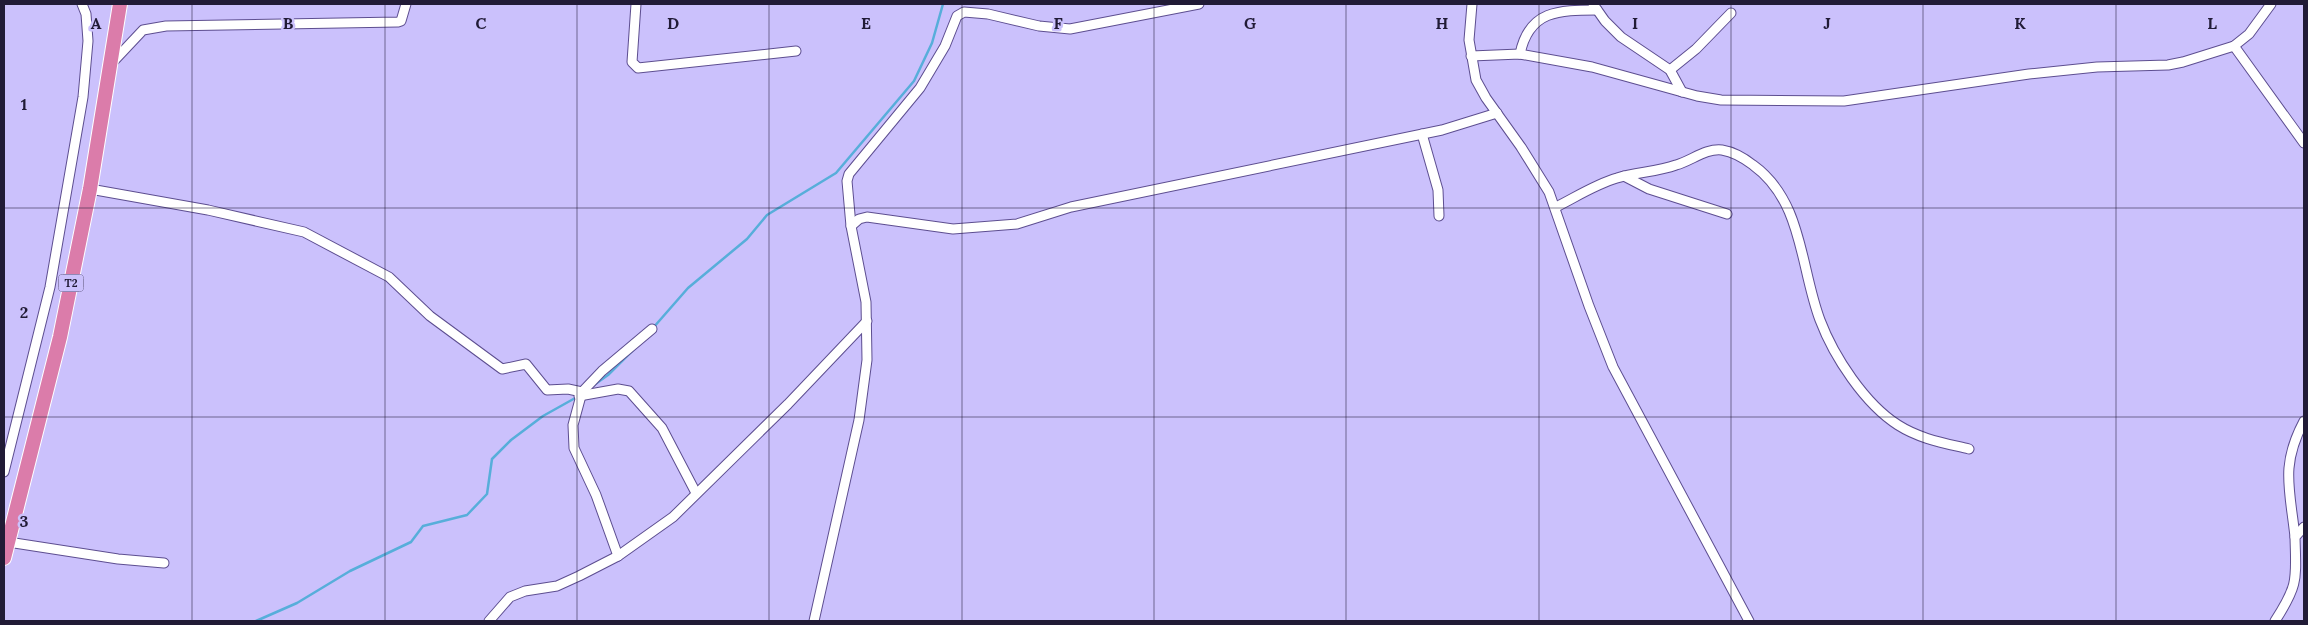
<svg xmlns="http://www.w3.org/2000/svg" width="2308" height="625" viewBox="0 0 2308 625" font-family="Lora,serif">
  <rect width="100%" height="100%" fill="#cbc1fc"/>
  <g fill="none" stroke-linecap="round" stroke-linejoin="round">
    <g stroke="#57aeda" stroke-width="2.5">
      <path d="M653 328 688 288 747 239 767 215 836 173 914 81 932 43 943 4"/>
      <path d="M594 385 608 375 634 349"/>
      <path d="M256 621 297 603 350 571 411 542 423 526 467 515 487 494 492 459 511 440 543 416 577 397"/>
    </g>
    <defs>
      <g id="minor">
        <path d="M636 4 632 62 638 68 796 51"/>
        <path d="M1472 4 1469 40 1476 80 1486 98 1521 147 1549 192 1589 306 1613 367 1749 621"/>
        <path d="M1593 4 1605 21 1621 37 1670 70 1682 92"/>
        <path d="M2234 46 2304 143"/>
        <path d="M1520 54C1529 10 1559 10 1597 10"/>
        <path d="M1471 56 1520 54 1592 67 1697 96 1721 100 1844 101 2029 74 2097 67 2168 65 2183 62 2234 46 2249 34 2271 4"/>
        <path d="M111 64 143 30 166 26 398 22 401 21 406 4"/>
        <path d="M1670 70 1696 49 1731 13"/>
        <path d="M1422 134 1438 190 1439 216"/>
        <path d="M1624 176 1649 189 1727 214"/>
        <path d="M90 189 208 210 304 232 389 277 430 316 502 369 526 364 547 390 568 389 582 392"/>
        <path d="M1556 207C1576 197 1596 184 1617 178 1636 172 1657 172 1676 165 1691 161 1706 148 1722 150 1734 152 1744 158 1753 165 1803 201 1800 267 1820 320 1834 357 1865 404 1898 425 1920 439 1944 443 1969 449"/>
        <path d="M851 226 859 219 867 217 953 229 1017 224 1071 207 1442 130 1497 113"/>
        <path d="M579 396 618 389 629 391 662 428 696 493"/>
        <path d="M4 472 50 287 83 97 88 41 86 14 82 4"/>
        <path d="M2295 537C2290 489 2280 466 2304 421"/>
        <path d="M8 542 118 559 164 563"/>
        <path d="M618 556 596 495 574 448 573 425 582 392 602 371 652 329"/>
        <path d="M489 621 510 597 525 591 557 586 579 576 618 556 673 517 788 404 867 321"/>
        <path d="M814 621 859 420 867 360 866 302 851 226 847 181 849 174 920 88 945 46 957 16 964 12 988 14 1039 26 1070 29 1199 4"/>
        <path d="M2275 621C2299 584 2296 579 2295 537L2304 527"/>
      </g>
      <path id="trunk" d="M4 558 60 337 90 189 120 4"/>
    </defs>
    <use href="#minor" stroke="#5d4e90" stroke-width="11"/>
    <use href="#trunk" stroke="#fff" stroke-width="16"/>
    <use href="#minor" stroke="#fff" stroke-width="9"/>
    <use href="#trunk" stroke="#db7caa" stroke-width="14"/>
  </g>
  <path fill="none" stroke="#211b36" stroke-width="1" stroke-opacity="0.55" d="M192 4V621M385 4V621M577 4V621M769 4V621M962 4V621M1154 4V621M1346 4V621M1539 4V621M1731 4V621M1923 4V621M2116 4V621M4 208H2304M4 417H2304"/>
  <g text-anchor="middle" dominant-baseline="central" stroke-width="5" stroke-linejoin="round" paint-order="stroke">
    <rect fill="#cbc1fc" stroke="#544d71" stroke-width="1" x="58.5" y="274.5" width="25" height="17" rx="4"/>
    <g font-size="11" font-weight="bold" fill="#211b36">
      <text x="71" y="283">T2</text>
    </g>
  </g>
  <g font-size="16" text-anchor="middle" font-weight="bold" fill="#211b36" stroke="#cbc1fc" stroke-width="5" stroke-linejoin="round" paint-order="stroke">
    <text x="96" y="29">A</text>
    <text x="288" y="29">B</text>
    <text x="481" y="29">C</text>
    <text x="673" y="29">D</text>
    <text x="866" y="29">E</text>
    <text x="1058" y="29">F</text>
    <text x="1250" y="29">G</text>
    <text x="1442" y="29">H</text>
    <text x="1635" y="29">I</text>
    <text x="1827" y="29">J</text>
    <text x="2020" y="29">K</text>
    <text x="2212" y="29">L</text>
    <text x="24" y="110">1</text>
    <text x="24" y="318">2</text>
    <text x="24" y="527">3</text>
  </g>
  <rect width="2308" height="625" fill="none" stroke="#211b36" stroke-width="10"/>
</svg>
